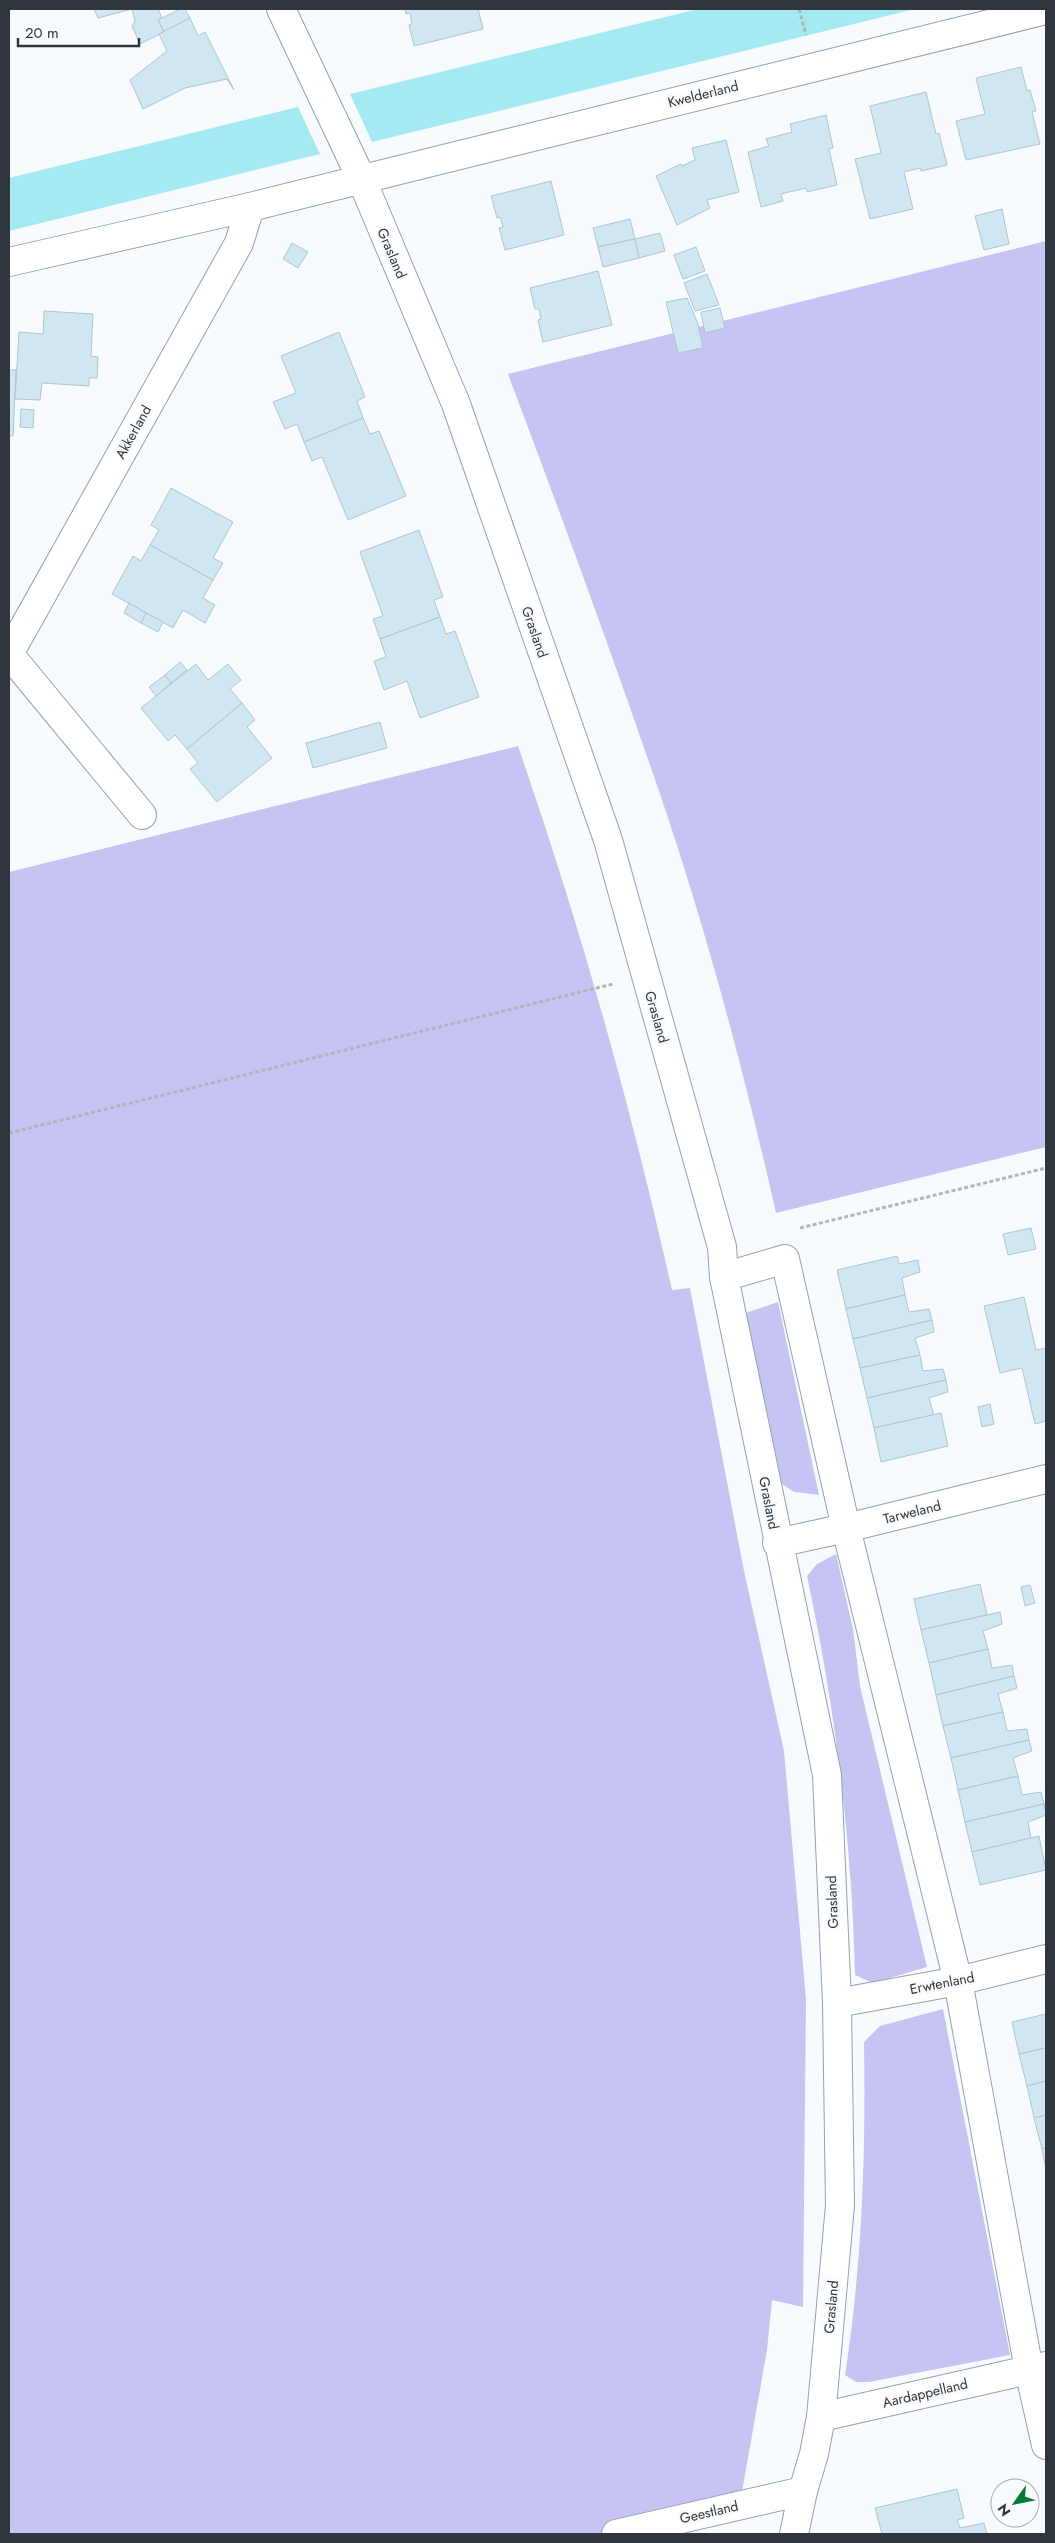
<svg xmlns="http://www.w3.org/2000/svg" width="1055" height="2543" viewBox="0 0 1055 2543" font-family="Jost,sans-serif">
  <rect width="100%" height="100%" fill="#f7fbfe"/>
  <g fill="#c6c4f2">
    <path d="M1046 241V1147L776 1213C744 1071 706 929 659 791 611 651 560 512 508 374Z"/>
    <path d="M518 746C580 925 631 1106 672 1290L690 1288 744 1571 784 1751 806 1999 803 2307 772 2300 767 2350 740 2503 619 2534H9V872Z"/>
    <path d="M778 1302 819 1495 794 1492 782 1484 746 1313Z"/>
    <path d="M836 1554 853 1629 860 1686 927 1967 873 1983 855 1975C852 1842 835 1706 807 1576L817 1564Z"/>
    <path d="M943 2009 1010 2355 869 2382H856L845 2375C862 2266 866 2153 864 2042L880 2026Z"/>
  </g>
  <g fill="#a5e9f3">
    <path d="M698 9H915L372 142 350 94Z"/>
    <path d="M298 107 320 154 9 231V178Z"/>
  </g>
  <g fill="#d0e7f3" stroke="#aec5d0">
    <path d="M94 9H158L162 18 158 20 164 32 140 44 132 26 135 21 132 9 98 18Z"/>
    <path d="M180 9H185L190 18 164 32 158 20Z"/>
    <path d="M405 9H478L483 29 414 46 409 25 412 24 410 13 406 14Z"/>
    <path d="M190 18 198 36 205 32 234 90 227 79 185 88 143 109 130 80 167 51 159 34Z"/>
    <path d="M1021 67 1027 91 1030 90 1036 111 1032 112 1040 144 966 160 956 121 985 114 976 78Z"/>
    <path d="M926 92 936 134 939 133 947 165 921 171 920 168 904 172 913 209 870 219 855 159 881 153 870 106Z"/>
    <path d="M826 115 833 148 829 149 837 185 807 192 806 188 781 194 783 201 761 207 748 152 769 146 766 139 792 132 790 124Z"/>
    <path d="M726 140 739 192 707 200 710 208 677 225 656 176 681 164 682 166 695 160 692 148Z"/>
    <path d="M551 181 564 235 505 250 499 228 503 227 500 217 497 218 491 196Z"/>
    <path d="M1002 209 1009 244 984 250 975 216Z"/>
    <path d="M630 219 635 239 598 247 593 228Z"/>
    <path d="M660 233 665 251 639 258 635 239Z"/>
    <path d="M635 239 639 258 603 267 598 247Z"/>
    <path d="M292 243 308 252 298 268 283 259Z"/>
    <path d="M696 247 705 271 683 279 674 255Z"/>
    <path d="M598 271 612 325 543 342 538 320 541 319 539 309H535L530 288Z"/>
    <path d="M707 274 719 305 695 311 684 283Z"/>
    <path d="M687 298 698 324 703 348 678 353 666 302Z"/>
    <path d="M720 308 725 328 705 333 701 312Z"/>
    <path d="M44 311 93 314 91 356 98 357 97 378H89V386L42 383 40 400 15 399 19 332 43 334Z"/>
    <path d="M339 332 365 397 357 401 363 418 304 442 297 424 285 429 273 402 296 393 281 356Z"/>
    <path d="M9 370H16L13 436H9Z"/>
    <path d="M21 409 34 410 33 428 20 427Z"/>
    <path d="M363 418 370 434 379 431 406 496 348 520 322 457 312 461 304 442Z"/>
    <path d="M171 488 233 522 213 558 223 563 213 580 150 545 159 530 151 525Z"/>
    <path d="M419 530 443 597 434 600 440 617 380 639 373 619 383 616 360 552Z"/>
    <path d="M150 545 213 580 203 598 215 605 205 623 183 610 173 628 112 594 133 556 141 561Z"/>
    <path d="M129 603 146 613 141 623 124 613Z"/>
    <path d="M146 613 163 622 158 632 141 623Z"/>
    <path d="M440 617 446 634 455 631 479 697 420 718 407 681 384 690 374 661 386 657 380 639Z"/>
    <path d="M180 662 187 670 171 683 165 675Z"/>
    <path d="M196 664 208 680 228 664 241 680 230 689 242 703 187 749 175 735 168 741 141 708Z"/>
    <path d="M165 675 171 683 156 696 149 687Z"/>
    <path d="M242 703 255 720 247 727 272 758 217 802 190 769 198 763 187 749Z"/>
    <path d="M380 722 387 748 313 768 306 743Z"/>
    <path d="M1031 1228 1036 1249 1008 1255 1003 1234Z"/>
    <path d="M897 1256 899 1264 918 1260 920 1272 902 1278 905 1295 846 1309 837 1270Z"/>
    <path d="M905 1295 909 1312 929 1309 932 1320 853 1339 846 1309Z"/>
    <path d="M1024 1297 1036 1350 1046 1348V1421L1035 1424 1022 1368 1000 1373 984 1306Z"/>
    <path d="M932 1320 934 1332 915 1338 920 1355 860 1368 853 1339Z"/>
    <path d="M920 1355 923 1371 943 1369 946 1380 867 1398 860 1368Z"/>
    <path d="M946 1380 948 1392 929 1398 934 1415 874 1428 867 1398Z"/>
    <path d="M990 1404 994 1424 982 1427 978 1407Z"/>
    <path d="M941 1413 948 1446 881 1462 874 1428Z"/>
    <path d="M980 1584 987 1615 921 1630 914 1599Z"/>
    <path d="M1030 1585 1035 1603 1025 1606 1021 1587Z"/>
    <path d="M1000 1612 1002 1624 983 1631 988 1649 929 1663 921 1630Z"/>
    <path d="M988 1649 992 1668 1012 1665 1014 1676 936 1695 929 1663Z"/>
    <path d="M1014 1676 1017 1688 998 1694 1003 1712 943 1726 936 1695Z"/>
    <path d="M1003 1712 1007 1731 1027 1729 1029 1740 951 1758 943 1726Z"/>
    <path d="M1029 1740 1032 1751 1013 1758 1018 1776 958 1790 951 1758Z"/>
    <path d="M1018 1776 1022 1795 1041 1792 1044 1804 965 1822 958 1790Z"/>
    <path d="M1044 1804 1046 1815 1028 1822 1031 1838 972 1852 965 1822Z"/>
    <path d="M1039 1836 1046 1870 980 1885 972 1852Z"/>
    <path d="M1046 2014V2048L1019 2054 1012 2022Z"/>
    <path d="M1046 2048V2081L1027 2086 1019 2054Z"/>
    <path d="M1046 2081V2115L1034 2118 1027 2086Z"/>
    <path d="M1046 2115V2148L1042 2149 1034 2118Z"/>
    <path d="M1046 2148V2170L1042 2149Z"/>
    <path d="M957 2489 964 2518 957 2520 960 2528 984 2523 987 2534H882L875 2508Z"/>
  </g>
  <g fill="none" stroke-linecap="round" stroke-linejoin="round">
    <defs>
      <g id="street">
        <path d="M281 9 361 178 456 404 608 840 722 1247 724 1277 827 1775 837 2003 840 2205 821 2417 814 2454 803 2491 794 2534"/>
        <path d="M9 262 250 207 1046 10"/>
        <path d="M9 654 239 243 250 207"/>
        <path d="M9 654 142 815"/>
        <path d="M724 1277 785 1259 846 1528 958 1981 1029 2370 1046 2445"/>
        <path d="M777 1543 846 1528 1046 1479"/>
        <path d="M837 2003 958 1981 1046 1959"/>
        <path d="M821 2417 1046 2366"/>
        <path d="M616 2534 803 2491"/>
      </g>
    </defs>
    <use href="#street" stroke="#91a1b1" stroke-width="30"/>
    <g stroke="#b0b5b9" stroke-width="3" stroke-dasharray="4 2.5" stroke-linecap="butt">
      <path d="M799 9 806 35"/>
      <path d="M9 1133 613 984"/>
      <path d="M800 1228 1046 1168"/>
    </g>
    <use href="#street" stroke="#fff" stroke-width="28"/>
  </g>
  <g text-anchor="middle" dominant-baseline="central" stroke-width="5" stroke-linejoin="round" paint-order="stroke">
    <g font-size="14" fill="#2f363d" stroke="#f7fbfe">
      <text transform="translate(703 94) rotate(-14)">Kwelderland</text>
      <text transform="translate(392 253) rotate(67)">Grasland</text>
      <text transform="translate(133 432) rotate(-61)">Akkerland</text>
      <text transform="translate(535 632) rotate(71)">Grasland</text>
      <text transform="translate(657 1017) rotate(74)">Grasland</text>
      <text transform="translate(769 1503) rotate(79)">Grasland</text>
      <text transform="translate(912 1512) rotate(-14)">Tarweland</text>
      <text transform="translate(832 1902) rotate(-92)">Grasland</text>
      <text transform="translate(942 1983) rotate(-11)">Erwtenland</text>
      <text transform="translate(831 2307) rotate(-85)">Grasland</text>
      <text transform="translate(925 2393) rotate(-13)">Aardappelland</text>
      <text transform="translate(709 2512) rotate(-13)">Geestland</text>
    </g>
  </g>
  <rect width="1055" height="2543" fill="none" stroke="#2f363d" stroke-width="20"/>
  <g transform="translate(1015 2503) rotate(237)"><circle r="24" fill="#f7fbfe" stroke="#a7acb1"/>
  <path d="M0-4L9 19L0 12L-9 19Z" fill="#007c34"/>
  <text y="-8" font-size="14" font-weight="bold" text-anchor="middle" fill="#2f363d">N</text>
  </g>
  <path d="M18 38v8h121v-8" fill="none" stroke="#2f363d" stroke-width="2.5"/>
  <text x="25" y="38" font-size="15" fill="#2f363d" stroke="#f7fbfe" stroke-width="4" paint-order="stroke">20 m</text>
</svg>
